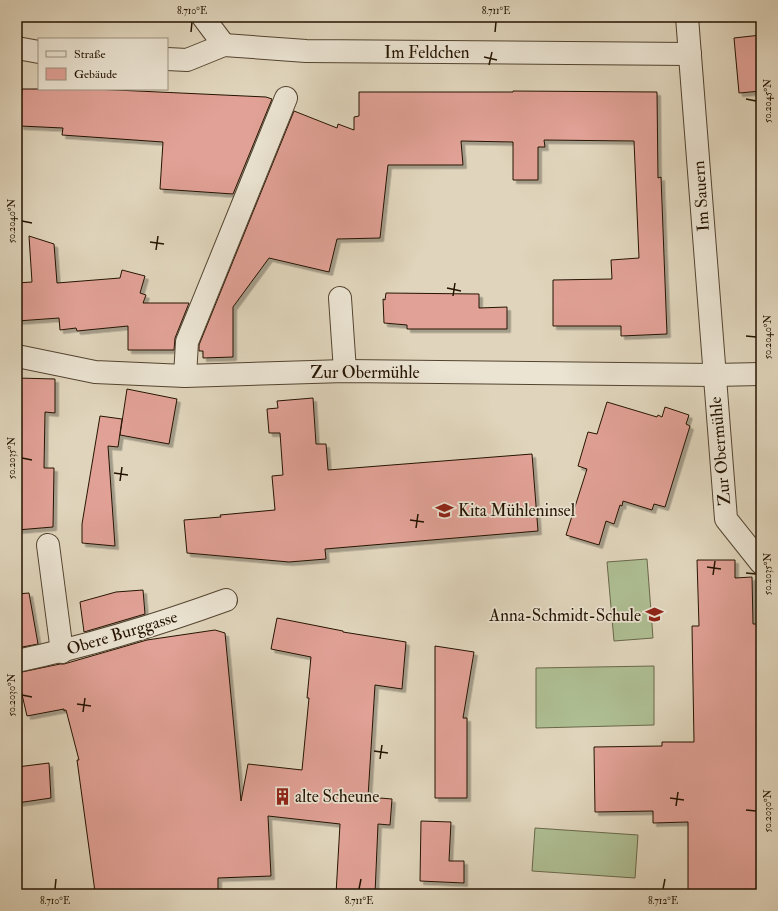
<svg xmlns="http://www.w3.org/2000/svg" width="778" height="911" viewBox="0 0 778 911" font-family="'IM FELL Double Pica',serif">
  <defs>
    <filter id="shadow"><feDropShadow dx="3.5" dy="3.5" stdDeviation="0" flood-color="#0004"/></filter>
  </defs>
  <rect width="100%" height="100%" fill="#e0d5bc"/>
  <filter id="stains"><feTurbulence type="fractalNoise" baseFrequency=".005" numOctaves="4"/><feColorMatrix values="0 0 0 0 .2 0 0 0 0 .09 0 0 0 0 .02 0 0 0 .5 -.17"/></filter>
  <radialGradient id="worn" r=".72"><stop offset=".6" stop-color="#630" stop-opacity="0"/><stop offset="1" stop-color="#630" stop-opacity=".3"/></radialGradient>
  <g fill="#aebe93" stroke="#69684a">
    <path d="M647 559 653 638 614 641 607 562Z"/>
    <path d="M654 666V725L536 728V668Z"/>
    <path d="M535 828 638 835 635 878 532 871Z"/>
  </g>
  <g fill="#e1a196" stroke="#241301" filter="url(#shadow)">
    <path d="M761 35V91L739 93 734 38Z"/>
    <path d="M22 89H94L266 97 272 99 233 194 160 189 163 142 62 135 63 128 20 126Z"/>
    <path d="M513 91 657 92 658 178 661 177 667 334 621 336V326H553V280L612 279 611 260 639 258 634 141 544 140 545 147H538V180H513V142L461 141 463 165H388L380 238 337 239 329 272 269 258 233 307V357L203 358V351H199V345L294 111 337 128 338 124 354 130V117L359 116V92H513Z"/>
    <path d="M29 236 54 244 57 283 120 278 122 270 145 276 140 293 146 295 143 303H189L175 338 174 350H128V326L77 331 76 328 60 330 59 318 17 321V283L32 282Z"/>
    <path d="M386 293 479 294V308L507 307V329H407V325L384 323 383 299 385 300Z"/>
    <path d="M17 378 55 379V413L45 412 44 468H54L53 527 17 530Z"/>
    <path d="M127 389 177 399 169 444 120 435Z"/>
    <path d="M313 398 316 444H326L328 470 532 454 538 531 325 549 326 559 289 562 187 553 184 520 221 517 220 515 275 510 272 476 283 475 280 433H269L267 409 278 408 277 401Z"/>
    <path d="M607 402 657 417 658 415 662 417 665 407 689 415 686 424 690 426 665 507 654 504 652 510 623 501 622 506 620 505 614 524 606 521 599 545 566 535 587 469 578 466 588 432 597 434Z"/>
    <path d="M100 416 122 419 118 447 108 446 115 546 82 543V524Z"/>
    <path d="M697 560H735V578L752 577 753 624H761V894H688V822L653 823V811L595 812 594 747 662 746V742H694L692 626H699Z"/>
    <path d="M143 590 145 614 84 632 80 602 116 592Z"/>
    <path d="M29 593 38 644 17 648V594Z"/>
    <path d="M277 618 343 631V632L406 642 402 689 375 685 368 797 392 799 390 825 378 824 375 894H336L340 824 268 816 271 876 218 878V894L95 892 77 760H79L66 710 64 711V709L27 716 17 673 60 664H64L147 640 215 630 225 633 241 801 248 764 302 770 309 698H307L311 657 271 649Z"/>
    <path d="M435 646 474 652 463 718H467V798H435Z"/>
    <path d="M49 763 51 798 17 803V767Z"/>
    <path d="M421 821 451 822 449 861H464V883L420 881Z"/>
  </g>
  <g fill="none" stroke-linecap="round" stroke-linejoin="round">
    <defs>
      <g id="minor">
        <path d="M203 17 224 45"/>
        <path d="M687 17 726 519 761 563"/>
        <path d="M17 48 39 52"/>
        <path d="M167 59 187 60 224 45 306 51 690 54"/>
        <path d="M340 298 345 371"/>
        <path d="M17 356 95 372 185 376 345 371 714 375 761 374"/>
        <path d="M185 376 187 342 286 98"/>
        <path d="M48 545 62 652"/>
        <path d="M17 661C88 646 157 625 226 600"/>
      </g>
    </defs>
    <use href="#minor" stroke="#534430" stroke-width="24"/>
    <use href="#minor" stroke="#ebe4d3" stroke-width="22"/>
  </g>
  <path fill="none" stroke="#241301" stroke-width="1.5" d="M191 32 192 22M495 32 496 22M484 57 497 60M489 65 492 52M746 99 756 101M22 221 32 223M150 242 164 244M156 250 158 236M447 288 461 291M453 296 455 283M746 336 756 337M22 458 32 460M114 473 128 475M120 481 122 467M410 520 424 522M416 528 418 514M707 567 721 569M746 573 756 574M713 575 715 561M22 695 32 697M77 704 91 706M83 712 85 698M374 751 388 753M380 759 382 745M670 798 684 800M676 806 678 792M746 810 756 811M55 889 56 879M359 889 361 879M663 889 665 879"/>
  <defs>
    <symbol id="school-bare" viewBox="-9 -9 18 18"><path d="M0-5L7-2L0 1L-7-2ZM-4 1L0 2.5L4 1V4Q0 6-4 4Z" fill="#8f2418" stroke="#ebe4d3" stroke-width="2.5" paint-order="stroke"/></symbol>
    <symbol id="building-bare" viewBox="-9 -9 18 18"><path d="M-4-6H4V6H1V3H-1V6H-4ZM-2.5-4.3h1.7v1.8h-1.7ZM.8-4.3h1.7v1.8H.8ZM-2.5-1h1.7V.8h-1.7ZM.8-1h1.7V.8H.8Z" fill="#8f2418" stroke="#ebe4d3" stroke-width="2.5" paint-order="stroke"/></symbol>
  </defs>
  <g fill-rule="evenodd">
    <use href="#school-bare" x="432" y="498" width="25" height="25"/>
    <use href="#school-bare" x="642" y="602" width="25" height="25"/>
    <use href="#building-bare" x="270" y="784" width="25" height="25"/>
  </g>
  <g text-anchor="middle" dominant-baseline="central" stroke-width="3.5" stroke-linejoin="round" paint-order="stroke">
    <g font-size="17" fill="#241301" stroke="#ebe4d3">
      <text x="427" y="52">Im Feldchen</text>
      <text transform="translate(701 196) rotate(-94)">Im Sauern</text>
      <text x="365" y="372">Zur Obermühle</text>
      <text transform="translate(720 451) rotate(-95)">Zur Obermühle</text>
      <text transform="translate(122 633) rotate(-17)">Obere Burggasse</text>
    </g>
    <g font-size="17" fill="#241301" stroke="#ebe4d3" text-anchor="start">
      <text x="458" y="510">Kita Mühleninsel</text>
      <text x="641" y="615" text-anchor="end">Anna-Schmidt-Schule</text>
      <text x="295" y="796">alte Scheune</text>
    </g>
  </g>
  <rect width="778" height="911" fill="none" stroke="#e0d5bc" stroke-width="44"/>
  <rect x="38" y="38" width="130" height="52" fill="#ebe4d3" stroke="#9b907f"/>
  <rect x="46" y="51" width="20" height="6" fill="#ebe4d3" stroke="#9b907f"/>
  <text x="74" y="58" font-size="12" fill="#241301">Straße</text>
  <rect x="46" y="68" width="20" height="12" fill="#e1a196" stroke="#9b907f"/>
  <text x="74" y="78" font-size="12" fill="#241301">Gebäude</text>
  <rect x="22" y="22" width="734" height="867" fill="none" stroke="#241301" stroke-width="1.5"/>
  <g font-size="10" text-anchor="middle" fill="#241301">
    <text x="192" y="14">8.710°E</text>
    <text x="496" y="14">8.711°E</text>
    <text transform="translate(767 101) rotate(-90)" y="4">50.2045°N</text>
    <text transform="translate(11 221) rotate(-90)" y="4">50.2040°N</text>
    <text transform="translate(767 337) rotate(-90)" y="4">50.2040°N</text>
    <text transform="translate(11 458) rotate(-90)" y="4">50.2035°N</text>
    <text transform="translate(767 574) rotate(-90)" y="4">50.2035°N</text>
    <text transform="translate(11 695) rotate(-90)" y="4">50.2030°N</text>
    <text transform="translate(767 811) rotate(-90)" y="4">50.2030°N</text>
    <text x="55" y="904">8.710°E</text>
    <text x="359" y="904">8.711°E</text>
    <text x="663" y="904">8.712°E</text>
  </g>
  <rect width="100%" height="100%" filter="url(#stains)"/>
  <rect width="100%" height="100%" fill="url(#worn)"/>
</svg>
